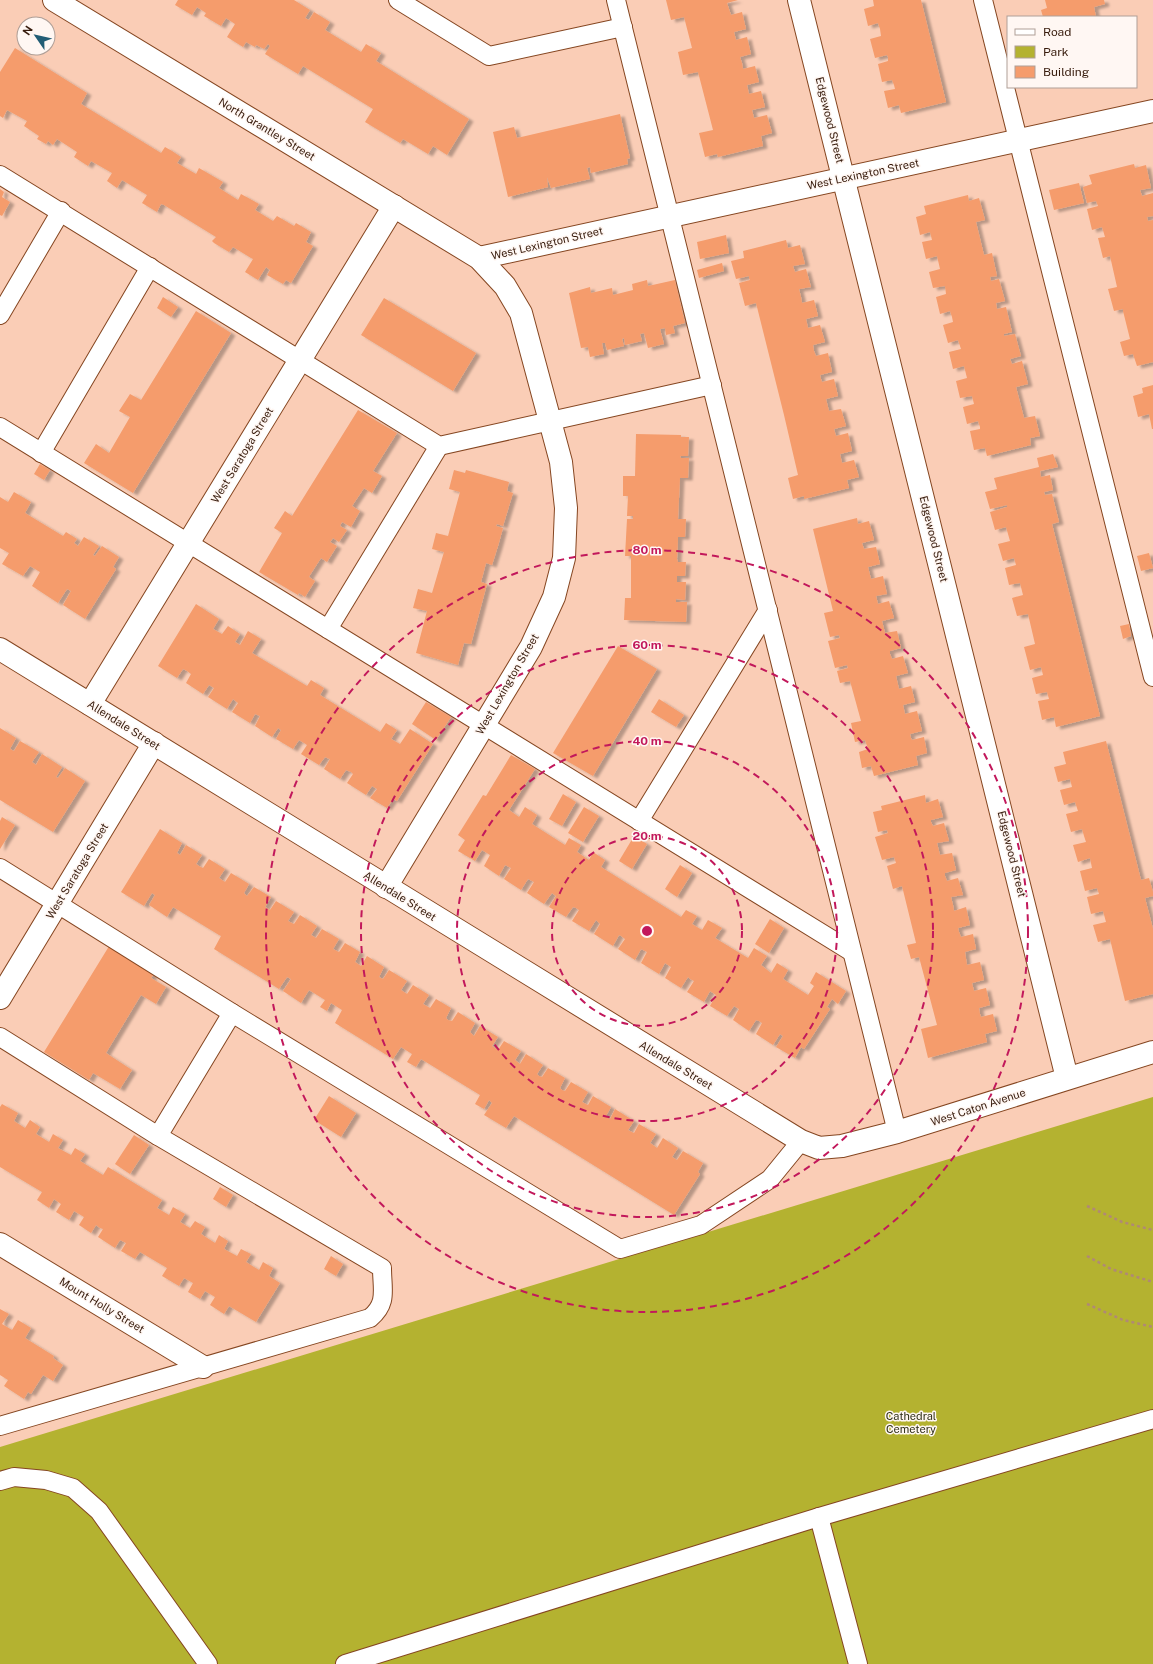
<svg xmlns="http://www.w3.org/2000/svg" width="1153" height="1664" viewBox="0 0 1153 1664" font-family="'Public Sans',sans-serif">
  <defs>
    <filter id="shadow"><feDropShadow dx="4.5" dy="2.5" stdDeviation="1" flood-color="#0004"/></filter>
  </defs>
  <rect width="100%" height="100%" fill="#facdb6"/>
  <path fill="#b4b230" d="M1153 1097V1664H0V1447Z"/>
  <g fill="#f59c6c" filter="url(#shadow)">
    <path d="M178 0H294L310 10 305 18 309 20 314 12 330 22 325 30 361 52 366 44 381 53 376 61 469 119 447 155 433 146 428 154 403 139 400 143 365 122 373 109 303 66 298 74 265 54 270 46 268 44 264 49 256 45 255 47 246 42 243 47 227 37 235 24 226 18 221 26 204 16 206 13 197 7 192 15 175 5Z"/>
    <path d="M666 0H738L727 3 731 15 742 12 746 29 734 32 736 40 747 37 751 54 740 57 742 63 743 69 755 66 759 82 747 85 749 94 761 91 765 107 752 110 754 118 767 115 772 133 761 136 763 146 718 157 717 154 705 157 699 133 713 130 698 72 683 75 678 52 692 48 684 17 671 20Z"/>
    <path d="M873 0H921L946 102 901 113 899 105 888 108 884 91 895 89 894 85 892 80 882 82 878 64 888 61V57L887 55 875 58 870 39 881 36 880 29 878 23 868 26 864 9 874 6Z"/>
    <path d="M1045 0H1104L1105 4 1094 7 1096 17H1043L1041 10 1047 8Z"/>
    <path d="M15 48 87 93 81 104 161 153 165 147 172 151 181 157 177 163 196 174 199 168 223 182 219 188 238 200 241 194 259 204 255 210 273 221 277 216 294 226 296 223 311 232 306 242 313 246 291 283 286 280 283 284 267 275 270 270 266 267 258 280 245 272 253 259 251 258 233 247 229 252 214 243 212 241 216 237 164 205 161 204 157 212 142 203 147 195 122 180 117 188 107 181 112 173 91 161 88 166 74 157 77 152 57 139 53 145 48 141 46 144 37 139 39 136 24 126 27 121 7 110 3 118 0 116V72Z"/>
    <path d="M620 114 630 158 627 159 628 164 591 173 590 167 587 168 590 179 551 188 547 177 548 187 508 197 493 132 514 127 517 138Z"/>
    <path d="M1134 164 1135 168 1146 165 1151 188 1140 190 1142 196 1153 193V216L1147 217 1148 221 1153 220V362L1137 366 1133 354 1124 356 1120 342 1130 339 1123 311V309L1114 311 1108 289 1117 287 1110 256 1103 258 1098 238 1105 237 1102 227 1092 230 1087 209 1098 206 1096 201 1087 203 1083 187 1092 184 1089 175Z"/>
    <path d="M1079 183 1084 203 1054 210 1049 190Z"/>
    <path d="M0 189 4 192 2 197 10 202 2 216 0 215Z"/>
    <path d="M968 195 969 201 979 198 985 220 976 222 984 255 992 253 997 276 990 277 991 281 999 279 1005 301 996 303 997 309 1006 307 1012 332 1004 334V336L1015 334 1021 356 1010 359 1012 364 1022 361 1028 384 1016 387 1024 418 1035 416 1040 436 1030 438 1031 445 987 456 985 448 974 450 970 431 980 429V427L978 421 967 424 963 407 974 404 972 396 960 398 956 381 967 378 964 366 953 369 949 352 961 349 958 340 948 343 943 325 953 322 952 317 950 311 940 314 936 297 946 294 945 286 933 288 929 272 940 269 937 256 926 259 922 242 932 240 930 232 920 235 916 217 926 214 924 206Z"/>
    <path d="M726 235 729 253 700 259 697 242Z"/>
    <path d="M786 240 788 248 800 245 805 264 793 266 795 272 806 269 811 287 799 289 801 297 802 303 814 300 818 316 806 319 808 328 820 325 825 342 813 345 814 351 816 356 828 353 832 372 820 375 821 379 822 382 834 379 838 396 826 399 829 411 841 409 846 426 834 429 836 436 848 433 852 451 840 454 842 463 854 460 859 477 847 480 849 488 804 499V496L793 499 788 478 798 475 784 415 756 303 745 306 739 283 750 280 749 278V276L736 279 731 261 744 258 743 251Z"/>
    <path d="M722 263 724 271 699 278 697 270Z"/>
    <path d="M647 280 648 286 675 280 685 323 673 326 675 333 666 335 665 328 660 329 664 344 648 348 644 333 640 334 642 341 625 345 624 338 622 339 624 346 607 350 605 343H602L604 354 590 357 588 347 581 348 569 293 590 287 591 293 612 288 613 295 633 290 632 284Z"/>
    <path d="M163 297 178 307 171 317 157 308Z"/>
    <path d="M384 298 476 353 453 391 361 335Z"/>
    <path d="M196 311 231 333 133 493 84 463 96 444 109 453 130 417 119 411 130 394 141 400Z"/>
    <path d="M1153 385V429H1152L1149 414 1138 417 1133 396 1143 393 1142 388Z"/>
    <path d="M358 410 397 433 373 471 382 476 372 493 364 488 352 506 360 511 351 527 342 522 340 526 347 530 339 542 333 538 330 542 337 546 327 562 321 558 310 575 309 577 315 581 305 597 299 593 298 595 259 572 282 533 274 528 285 511 292 516Z"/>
    <path d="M636 434 681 435V437H689L688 456H680L681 458H689L688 478H680L678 519H686L685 537H678V539L677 559 678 562H686L685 576H677V582H686L685 600 676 599V602H687L686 622 624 620 625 598H631V556H625L627 519H633V516H627L628 496H623V476H635Z"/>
    <path d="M1053 454 1058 467 1040 471 1041 477 1050 475 1053 490 1044 492 1045 495 1052 494 1059 522 1052 524 1100 716 1056 727 1054 717 1042 720 1038 701 1049 699 1047 692 1036 694 1032 678 1043 675 1041 667 1030 670 1024 647 1035 644 1028 614 1017 616 1012 598 1023 595 1020 583 1009 585 1005 568 1016 565 1014 558 1003 561 998 544 1010 541 1006 527 995 530 990 512 1007 507V505L990 509 985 492 997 489 994 478 1039 467 1037 458Z"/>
    <path d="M40 464 50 470 44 480 34 474Z"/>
    <path d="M454 470 465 473 466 470 509 482 507 491 513 493 503 526 497 524 496 526 503 528 498 546 492 565 486 563 481 582 487 584 471 644 464 643 458 665 416 653 427 611 413 608 418 589 432 593 444 552 432 549 436 533 448 536 460 492 449 489Z"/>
    <path d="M14 492 31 502 25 513 63 536 66 532 77 539 74 543 78 546 84 537 99 546 93 555 95 556 102 546 119 557 113 567 116 569 85 619 63 605 71 591 67 589 58 603 32 586 40 572 30 566 23 576 2 564 9 553 0 548V497L8 502Z"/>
    <path d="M857 518 858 524 869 521 874 540 862 543 864 549 876 547 880 564 868 567 871 579 883 576 887 594 876 596 878 604 889 601 894 618 882 621 885 633 897 631 901 648 890 651V654L892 659 903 656 908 673 896 676 899 689 911 686 915 702 903 705 905 714 917 711 922 731 910 734 911 738 912 740 924 737 927 753 916 756 918 765 874 776 871 766 862 768 859 752 868 749 865 740 855 742 851 723 861 721 850 681 840 683 837 671 848 668 847 665 835 668 828 641 840 638 839 635 830 637 824 613 833 611 813 529Z"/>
    <path d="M1149 553 1153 568 1141 571 1137 556Z"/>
    <path d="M196 604 219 619 213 629 222 634 228 626 240 634 235 642 240 645 248 631 261 639 252 653 307 686 311 680 324 688 320 695 380 732 386 723 397 730 391 739 400 744 410 729 433 744 397 801 393 799 387 808 370 798 377 789 372 786 366 795 347 783 353 774 351 772 346 770 340 779 324 769 330 759 327 758 325 757 319 765 301 754 307 745 304 743 299 740 293 749 276 739 281 730 278 728 272 737 255 726 260 716 255 714 250 723 232 712 238 703 233 699 227 709 208 697 214 688 209 685 203 694 186 683 191 674 187 671 183 669 177 678 158 666Z"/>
    <path d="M1129 624 1131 636 1123 639 1120 626Z"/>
    <path d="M618 646 657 669 593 776 553 753Z"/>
    <path d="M659 699 684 715 676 727 651 712Z"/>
    <path d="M426 702 451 717 436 740 412 724Z"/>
    <path d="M0 728 16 738 10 749 14 751 20 741 39 752 32 762 36 765 42 754 62 767 56 777 58 778 65 768 85 781 53 832 0 800Z"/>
    <path d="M1106 741 1141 880 1149 878 1153 892V896L1145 898 1153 929V994L1125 1001 1110 939 1098 942 1093 925 1106 922 1103 911 1091 914 1087 897 1099 894 1097 888 1085 891 1080 871 1092 868 1090 858 1078 862 1073 845 1086 842 1084 836 1082 829 1071 832 1066 814 1078 811 1075 802 1064 805 1060 790 1072 787 1070 779 1058 782 1054 767 1066 764 1063 752Z"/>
    <path d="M511 755 535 769 509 810 519 817 525 807 537 815 532 824 565 845 569 838 581 845 577 852 589 860 593 852 605 860 601 867 681 917 686 910 697 916 692 924 702 930 708 920 722 928 715 938 748 958 754 948 767 956 761 965 771 973 777 963 788 970 783 979 808 995 814 986 810 983 816 972 846 991 838 1004 832 999 827 1007 830 1009 804 1049 801 1047 795 1058 776 1047 783 1036 780 1034 773 1045 756 1034 762 1023 759 1021 756 1020 749 1031 733 1020 739 1009 734 1006 727 1016 710 1006 716 995 710 991 704 1002 687 992 694 981 690 979 688 977 681 988 665 978 671 967 665 963 659 974 641 963 647 952 641 949 635 960 618 949 625 939 621 936 619 935 613 946 594 934 600 924 596 920 589 931 572 921 579 910 576 908 573 907 566 917 549 907 556 896 552 893 544 904 527 893 534 882 528 879 521 890 504 879 511 868 505 865 499 876 484 866 490 855 482 850 475 861 458 851 465 840 458 835 483 795 486 796Z"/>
    <path d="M563 794 576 802 562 826 549 819Z"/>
    <path d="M925 795 926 803 938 799 943 817 931 820V822L933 826 944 823 949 841 937 843 940 855 952 853 956 870 945 873V876L947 881 958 878 963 895 951 897 953 905 954 911 966 907 970 925 958 928 959 932 961 937 973 934 976 949 965 952 967 965 980 962 984 980 972 983 974 991 986 988 990 1005 979 1008 980 1014 981 1017 993 1014 997 1031 985 1034 987 1042 928 1058 921 1029 937 1025 919 957 911 959 907 945 916 943 902 886 893 889 887 866 896 863 894 857 882 860 875 837 888 833 887 830 878 832 873 812 882 810 881 806Z"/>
    <path d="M584 807 599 816 583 842 568 833Z"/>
    <path d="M2 817 15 825 0 849V821Z"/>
    <path d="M160 829 182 843 177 853 180 855 186 845 202 855 196 864 199 866 203 868 209 859 225 869 219 878 225 882 231 873 241 879 249 884 244 893 247 896 254 887 271 897 265 907 270 910 276 901 294 912 288 921 294 924 300 915 317 926 311 935 316 938 322 929 339 939 333 949 339 952 345 943 360 952 355 962 361 966 367 956 384 967 379 977 383 979 389 970 407 981 401 990 407 994 413 985 429 995 423 1004 430 1008 436 999 451 1008 446 1018 448 1020 452 1021 458 1012 475 1023 470 1032 474 1036 480 1026 498 1037 492 1046 498 1050 504 1041 521 1051 515 1060 520 1064 526 1054 543 1065 537 1074 539 1076 542 1077 548 1068 565 1078 560 1088 562 1090 565 1091 571 1082 588 1092 582 1102 588 1105 593 1096 611 1107 606 1116 610 1119 615 1109 634 1121 628 1130 634 1133 639 1124 656 1134 650 1143 653 1145 657 1148 663 1138 678 1148 672 1157 677 1160 683 1151 703 1163 698 1172 700 1174 674 1215 514 1116 506 1128 484 1115 492 1103 489 1100 484 1109 475 1104 480 1095 421 1059 416 1067 407 1062 412 1054 401 1047 393 1059 335 1023 342 1010 331 1003 327 1011 320 1007 325 1000 309 990 301 1003 283 991 291 979 287 977 279 989 214 949 221 936 219 935 173 907 167 917 149 905 155 895 152 893 144 906 121 892Z"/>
    <path d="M634 836 647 844 632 869 619 861Z"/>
    <path d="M680 865 692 873 677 897 665 889Z"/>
    <path d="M770 919 784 928 769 953 755 944Z"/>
    <path d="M111 943 156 971 151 978 166 987 156 1004 141 995 106 1053 132 1070 120 1089 93 1073 89 1080 44 1052Z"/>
    <path d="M329 1096 356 1113 341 1137 314 1120Z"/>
    <path d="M2 1104 18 1113 14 1121 25 1128 30 1120 40 1127 36 1134 49 1142 53 1134 63 1140 58 1148 71 1155 75 1148 85 1154 80 1161 103 1175 108 1167 162 1200 157 1208 169 1215 173 1207 185 1214 180 1222 190 1228 195 1221 205 1227 201 1234 215 1243 219 1235 228 1241 224 1249 237 1256 241 1249 251 1254 246 1262 259 1270 263 1262 273 1268 269 1276 280 1283 256 1322 229 1306 224 1314 210 1305 215 1297 205 1291 200 1299 188 1292 193 1283 184 1278 179 1286 162 1276 167 1268 140 1252 135 1259 121 1251 126 1243 120 1240 115 1248 98 1237 103 1229 100 1228 96 1225 91 1233 79 1225 84 1217 74 1211 69 1220 56 1212 61 1204 54 1199 49 1208 37 1200 42 1192 0 1167V1107Z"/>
    <path d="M134 1135 149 1145 130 1174 115 1164Z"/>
    <path d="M220 1187 233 1195 226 1207 213 1199Z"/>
    <path d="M331 1256 343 1264 336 1276 324 1269Z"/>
    <path d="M0 1309 9 1314 2 1324 12 1330 18 1320 31 1328 25 1338 54 1356 53 1358 63 1365 53 1381 43 1375 31 1394 28 1392 24 1399 4 1386 8 1380 0 1375Z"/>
  </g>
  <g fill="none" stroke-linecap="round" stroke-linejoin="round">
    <defs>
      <g id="service">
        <path d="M398 0 489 56 623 27"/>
        <path d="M616 0 897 1132"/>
        <path d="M983 0 1153 677"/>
        <path d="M0 175 439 446 712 385"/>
        <path d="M0 315 61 211"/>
        <path d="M0 427 852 952"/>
        <path d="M41 453 150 267"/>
        <path d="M328 629 439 446"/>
        <path d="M639 821 768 610"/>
        <path d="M0 868 232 1013 620 1249 701 1225 770 1179 801 1141"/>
        <path d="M0 1037 158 1136 382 1268C382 1290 388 1303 370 1318L0 1426"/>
        <path d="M158 1136 232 1013"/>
        <path d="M0 1481 14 1477 46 1480 73 1488 99 1511 208 1664"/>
        <path d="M819 1517 858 1664"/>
        <path d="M345 1664 819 1517 1153 1419"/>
      </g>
      <g id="minor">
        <path d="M54 0 479 258 505 286 521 313 561 462 566 508 564 558 554 597 531 647 386 887"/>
        <path d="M799 0 1067 1078"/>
        <path d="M479 258 1153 111"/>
        <path d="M0 649 801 1141 819 1148 842 1146 897 1132 1153 1052"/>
        <path d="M90 704 394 206"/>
        <path d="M0 998 154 743"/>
        <path d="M0 1244 203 1367"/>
      </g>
    </defs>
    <use href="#service" stroke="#854621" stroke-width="20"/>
    <use href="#minor" stroke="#854621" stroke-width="24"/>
    <g stroke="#b08975" stroke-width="2.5" stroke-dasharray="3 3" stroke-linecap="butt">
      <path d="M1087 1206 1122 1222 1153 1230"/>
      <path d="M1087 1256 1111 1269 1153 1282"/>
      <path d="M1087 1304 1123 1320 1153 1327"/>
    </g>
    <use href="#service" stroke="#fff" stroke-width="18"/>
    <use href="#minor" stroke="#fff" stroke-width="22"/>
  </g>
  <g fill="none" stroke="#c2185b" stroke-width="2" stroke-dasharray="7 5">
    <circle cx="647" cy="931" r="95"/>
    <circle cx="647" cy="931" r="190"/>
    <circle cx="647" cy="931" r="286"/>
    <circle cx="647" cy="931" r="381"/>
  </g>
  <g text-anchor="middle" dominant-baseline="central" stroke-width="3" stroke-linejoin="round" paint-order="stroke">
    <g font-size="11" fill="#371b0c" stroke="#fff7f3">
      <text transform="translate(830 120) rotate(76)">Edgewood Street</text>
      <text transform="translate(267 129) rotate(31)">North Grantley Street</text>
      <text transform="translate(863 174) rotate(-12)">West Lexington Street</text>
      <text transform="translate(547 243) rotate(-13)">West Lexington Street</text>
      <text transform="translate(242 455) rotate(-59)">West Saratoga Street</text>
      <text transform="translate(934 539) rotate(76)">Edgewood Street</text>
      <text transform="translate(507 684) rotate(-60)">West Lexington Street</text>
      <text transform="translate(124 725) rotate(32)">Allendale Street</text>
      <text transform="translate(1012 854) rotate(76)">Edgewood Street</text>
      <text transform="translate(77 871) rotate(-59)">West Saratoga Street</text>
      <text transform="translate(400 896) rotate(32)">Allendale Street</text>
      <text transform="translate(676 1065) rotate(31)">Allendale Street</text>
      <text transform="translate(978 1107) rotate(-18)">West Caton Avenue</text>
      <text transform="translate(102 1305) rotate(31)">Mount Holly Street</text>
    </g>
    <g font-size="11" fill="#2e2e17" stroke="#fff7f3">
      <text x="911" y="1416">Cathedral<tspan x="911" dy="13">Cemetery</tspan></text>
    </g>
  </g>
  <circle cx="647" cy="931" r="6" fill="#c2185b" stroke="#fff7f3" stroke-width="2"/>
  <g font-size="12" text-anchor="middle" font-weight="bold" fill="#c2185b" stroke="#fff7f3" stroke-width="3" stroke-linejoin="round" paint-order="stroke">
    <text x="647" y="554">80 m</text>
    <text x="647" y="649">60 m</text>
    <text x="647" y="745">40 m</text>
    <text x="647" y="840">20 m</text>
  </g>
  <rect x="1007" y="16" width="130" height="72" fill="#fff7f3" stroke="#af9f97"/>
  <rect x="1015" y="29" width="20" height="6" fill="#ffffff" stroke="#af9f97"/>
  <text x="1043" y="36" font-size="12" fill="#371b0c">Road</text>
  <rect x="1015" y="46" width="20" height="12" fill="#b4b230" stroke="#af9f97"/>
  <text x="1043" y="56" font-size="12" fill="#371b0c">Park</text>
  <rect x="1015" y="66" width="20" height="12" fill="#f59c6c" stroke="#af9f97"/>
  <text x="1043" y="76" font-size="12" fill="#371b0c">Building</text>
  <g transform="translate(36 36) rotate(304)"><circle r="19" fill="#fff7f3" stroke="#af9f97"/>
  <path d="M0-3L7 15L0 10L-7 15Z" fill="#225d75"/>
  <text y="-6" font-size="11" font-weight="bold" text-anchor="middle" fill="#371b0c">N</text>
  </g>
</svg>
